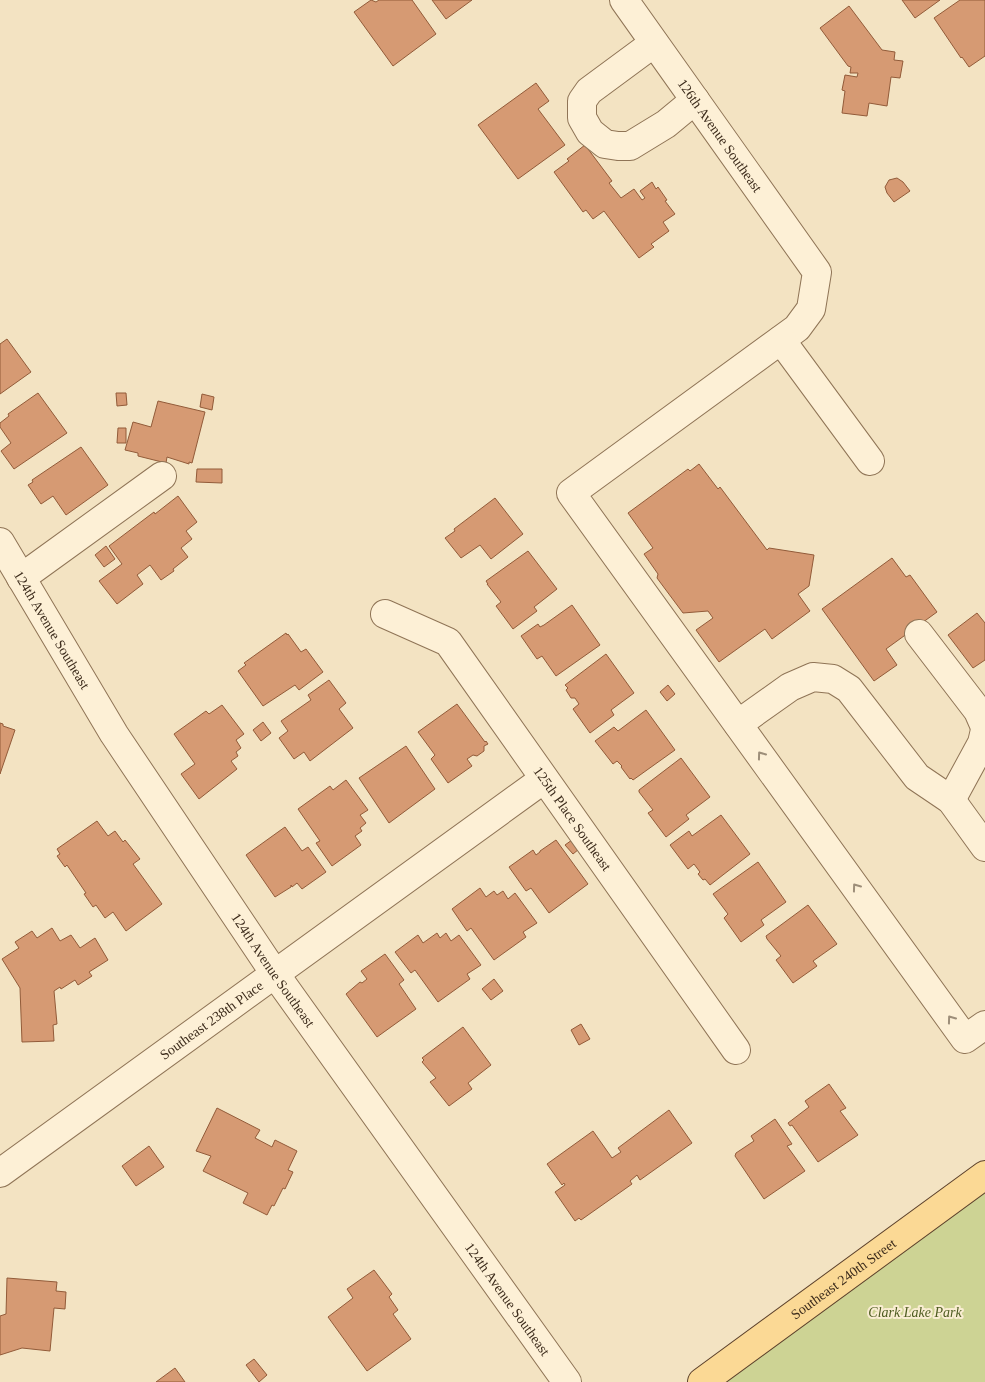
<svg xmlns="http://www.w3.org/2000/svg" width="985" height="1382" viewBox="0 0 985 1382" font-family="Georgia,serif">
  <rect width="100%" height="100%" fill="#f3e3c2"/>
  <path fill="#cdd394" d="M985 1175V1382H702Z"/>
  <g fill="#d69a73" stroke="#925b39">
    <path d="M371 0 376 2 379 0H412L436 34 393 66 354 12Z"/>
    <path d="M432 0H472L446 19Z"/>
    <path d="M902 0H940L915 18Z"/>
    <path d="M960 0H985V56L969 67 962 57 961 58 934 18Z"/>
    <path d="M849 6 882 50 895 52 894 60 903 61 900 78 891 77 887 106 869 103 867 116 842 113 845 91 842 90 845 75 857 77 858 73H850L851 67 848 66 820 28Z"/>
    <path d="M536 83 549 101 538 109 565 145 518 179 478 125Z"/>
    <path d="M585 145 612 181 609 183 621 198 634 189 642 200 645 198 640 191 652 182 656 189 658 187 667 200 665 201 675 214 663 222 669 231 651 244 654 247 639 258 604 211 593 219 586 210 583 212 554 172 569 161 567 159Z"/>
    <path d="M897 178 903 182 910 191 894 202 887 193 885 187 889 180Z"/>
    <path d="M7 339 31 372 0 394V344Z"/>
    <path d="M38 393 67 433 14 469 1 451 11 443 0 427V423L9 416 8 414Z"/>
    <path d="M116 393H126L127 405 117 406Z"/>
    <path d="M202 394 214 397 212 410 200 407Z"/>
    <path d="M158 401 205 412 192 463 189 462V464L167 457 166 463 138 456V453L125 450 133 422 151 427Z"/>
    <path d="M118 428H126V443H117Z"/>
    <path d="M81 447 108 485 66 515 53 496 41 504 28 485 33 482 32 480Z"/>
    <path d="M699 464 718 489 720 487 767 550 769 548 814 555 809 586 798 594 810 611 772 639 765 629 719 662 696 630 713 618 708 611 683 613 657 578 658 574 644 554 653 548 628 513 688 469 690 471Z"/>
    <path d="M197 469H222V483L196 482Z"/>
    <path d="M178 496 197 522 186 531 192 539 181 548 188 557 173 569 174 571 161 580 150 565 137 575 143 584 117 604 99 581 122 564 109 546 154 512 155 514Z"/>
    <path d="M495 498 523 534 491 559 480 545 461 558 445 538 455 531 454 529Z"/>
    <path d="M106 546 115 559 104 567 95 555Z"/>
    <path d="M528 551 557 589 534 607 537 611 513 629 496 606 501 602 487 584H488L486 581Z"/>
    <path d="M892 558 906 577 910 575 937 612 886 649 897 665 874 681 822 609Z"/>
    <path d="M572 605 600 645 556 676 542 656 537 659 521 636 538 624 540 627 544 625Z"/>
    <path d="M977 613 985 623V660L973 668 948 635Z"/>
    <path d="M286 633 287 635 288 634 301 652 306 649 323 672 299 690 295 685 263 706 238 671 246 665 244 663Z"/>
    <path d="M606 654 634 693 611 710 614 715 590 733 573 709 579 704 575 698H571L566 690 568 688 565 685Z"/>
    <path d="M329 680 346 703 339 709 353 728 310 761 304 752 294 759 279 738 288 731 281 721 311 700 308 695Z"/>
    <path d="M668 685 675 694 667 701 660 692Z"/>
    <path d="M457 704 485 742 486 741 488 744 484 746V751L477 756 473 755 467 759 472 766 448 783 431 759 435 755 418 732Z"/>
    <path d="M222 705 244 734 236 740 241 748 236 752 238 756 231 761 237 769 199 799 181 774 195 764 174 734 206 711 209 714Z"/>
    <path d="M646 710 675 750 633 780 631 778 630 779 621 767 622 766 617 761 613 764 595 741 614 727 618 731Z"/>
    <path d="M263 722 271 733 261 741 253 730Z"/>
    <path d="M0 723 3 724V726L15 730 0 774Z"/>
    <path d="M406 746 435 789 389 823 359 778Z"/>
    <path d="M681 758 710 797 686 815 689 819 666 837 648 813 653 810 639 792V790Z"/>
    <path d="M346 780 368 810 360 815 366 823 360 828 362 831 355 836 361 845 332 866 316 843 320 841 298 809 330 786 333 790Z"/>
    <path d="M721 815 750 854 710 885 705 879 703 880 698 874 700 872 694 864 688 869 670 845 689 831 692 836Z"/>
    <path d="M97 821 108 836 115 831 123 842 125 840 140 859 133 864 162 904 126 931 113 912 105 918 96 905 93 907 84 894 86 893 67 865 65 867 57 856 60 854 57 849Z"/>
    <path d="M285 827 302 851 308 847 326 872 302 889 297 883 292 887 291 885V887L275 897 246 855Z"/>
    <path d="M556 840 588 884 549 913 531 888 526 891 509 867 533 850 536 855 540 852V851Z"/>
    <path d="M572 840 579 849 573 854 565 845Z"/>
    <path d="M758 862 786 902 761 920 764 925 741 942 724 918 728 914 713 894Z"/>
    <path d="M480 888 486 897 494 891 497 895 503 891 508 899 515 893 537 923 523 932 526 937 494 960 471 928 467 931 452 909Z"/>
    <path d="M808 905 837 944 813 961 817 966 793 983 776 960 781 956 767 939 766 936Z"/>
    <path d="M52 928 60 941 71 935 80 948 95 938 108 960 89 972 92 976 78 985 75 980 61 989 60 987 54 991 57 1024 53 1025 54 1041 22 1042 20 988 2 959 19 948 15 942 32 931 37 938Z"/>
    <path d="M437 933 440 938 446 933 451 941 459 935 481 965 467 974 470 979 438 1002 415 970 411 973 395 952 418 935 423 943Z"/>
    <path d="M385 954 404 980 399 984 416 1009 377 1037 346 994 360 982 362 983 367 979 361 971Z"/>
    <path d="M494 979 503 991 491 1000 482 989Z"/>
    <path d="M581 1024 590 1039 579 1045 571 1030Z"/>
    <path d="M463 1027 491 1065 468 1083 472 1089 449 1106 430 1082 436 1078 422 1062 424 1060 422 1058Z"/>
    <path d="M829 1084 846 1108 840 1111 858 1135 818 1162 792 1125 790 1126 788 1123 809 1107 805 1101Z"/>
    <path d="M217 1108 260 1130 255 1138 272 1147 275 1140 297 1151 288 1170 293 1172 285 1189 283 1188 274 1206 272 1205 267 1215 243 1203 248 1193 203 1171 211 1156 196 1151Z"/>
    <path d="M669 1110 692 1143 640 1180 637 1175 630 1181 632 1184 581 1220 579 1218 575 1221 555 1192 565 1185 564 1183 562 1185 547 1164 593 1131 612 1158 621 1152 618 1148Z"/>
    <path d="M775 1119 792 1144 787 1146 805 1171 764 1199 735 1156 736 1153 754 1141 751 1136Z"/>
    <path d="M149 1146 164 1167 136 1186 122 1166Z"/>
    <path d="M374 1270 392 1294 389 1297 398 1310 393 1314 411 1339 367 1371 328 1317 353 1298 347 1289Z"/>
    <path d="M7 1278 57 1282 56 1291 66 1292 65 1309 54 1308 50 1351 22 1348 0 1355V1316L6 1314Z"/>
    <path d="M254 1359 267 1375 259 1382 246 1365Z"/>
    <path d="M175 1368 185 1382H156Z"/>
  </g>
  <g fill="none" stroke-linecap="round" stroke-linejoin="round">
    <defs>
      <g id="minor">
        <path id="s1" d="M624 0 817 272 811 309 797 328 571 493 965 1039 985 1025"/>
        <path d="M654 43 589 91 582 101V118L590 132 605 144 618 146H630L666 124 695 100"/>
        <path d="M781 340 870 461"/>
        <path id="s2" d="M0 542 114 734 275 974 567 1382"/>
        <path d="M21 578 162 476"/>
        <path id="s3" d="M385 614 448 642 736 1050"/>
        <path d="M919 634 978 711 985 727"/>
        <path d="M738 724 790 687 813 677 833 679 849 689 917 777 951 800 985 847"/>
        <path d="M951 800 982 743 985 730"/>
        <path id="s4" d="M0 1173 544 779"/>
      </g>
      <g id="major">
        <path id="s5" d="M702 1382 985 1175"/>
      </g>
    </defs>
    <use href="#minor" stroke="#8f7456" stroke-width="30"/>
    <use href="#major" stroke="#5d412b" stroke-width="30"/>
    <use href="#minor" stroke="#fdf0d6" stroke-width="28"/>
    <use href="#major" stroke="#fbd995" stroke-width="28"/>
  </g>
  <defs><path id="oneway-chevron" d="M-2-3.5L2.5 0L-2 3.5" fill="none" stroke-width="1.6" stroke-linecap="round" stroke-linejoin="round" transform="scale(1.25)"/></defs>
  <g stroke="#9d8e79">
    <use href="#oneway-chevron" transform="translate(761 755) rotate(-126)"/>
    <use href="#oneway-chevron" transform="translate(856 887) rotate(-126)"/>
    <use href="#oneway-chevron" transform="translate(951 1019) rotate(-126)"/>
  </g>
  <g text-anchor="middle" dominant-baseline="central" stroke-width="4" stroke-linejoin="round" paint-order="stroke">
    <g font-size="14" fill="#3d2c1c" stroke="#f9edd2">
      <text stroke="none"><textPath href="#s1" startOffset="166">126th Avenue Southeast</textPath></text>
      <text stroke="none"><textPath href="#s2" startOffset="102">124th Avenue Southeast</textPath></text>
      <text stroke="none"><textPath href="#s3" startOffset="285">125th Place Southeast</textPath></text>
      <text stroke="none"><textPath href="#s2" startOffset="508">124th Avenue Southeast</textPath></text>
      <text stroke="none"><textPath href="#s4" startOffset="261">Southeast 238th Place</textPath></text>
      <text stroke="none"><textPath href="#s5" startOffset="175">Southeast 240th Street</textPath></text>
      <text stroke="none"><textPath href="#s2" startOffset="912">124th Avenue Southeast</textPath></text>
    </g>
    <g font-size="14" font-style="italic" fill="#4e5c20" stroke="#f9edd2">
      <text x="915" y="1312">Clark Lake Park</text>
    </g>
  </g>
</svg>
